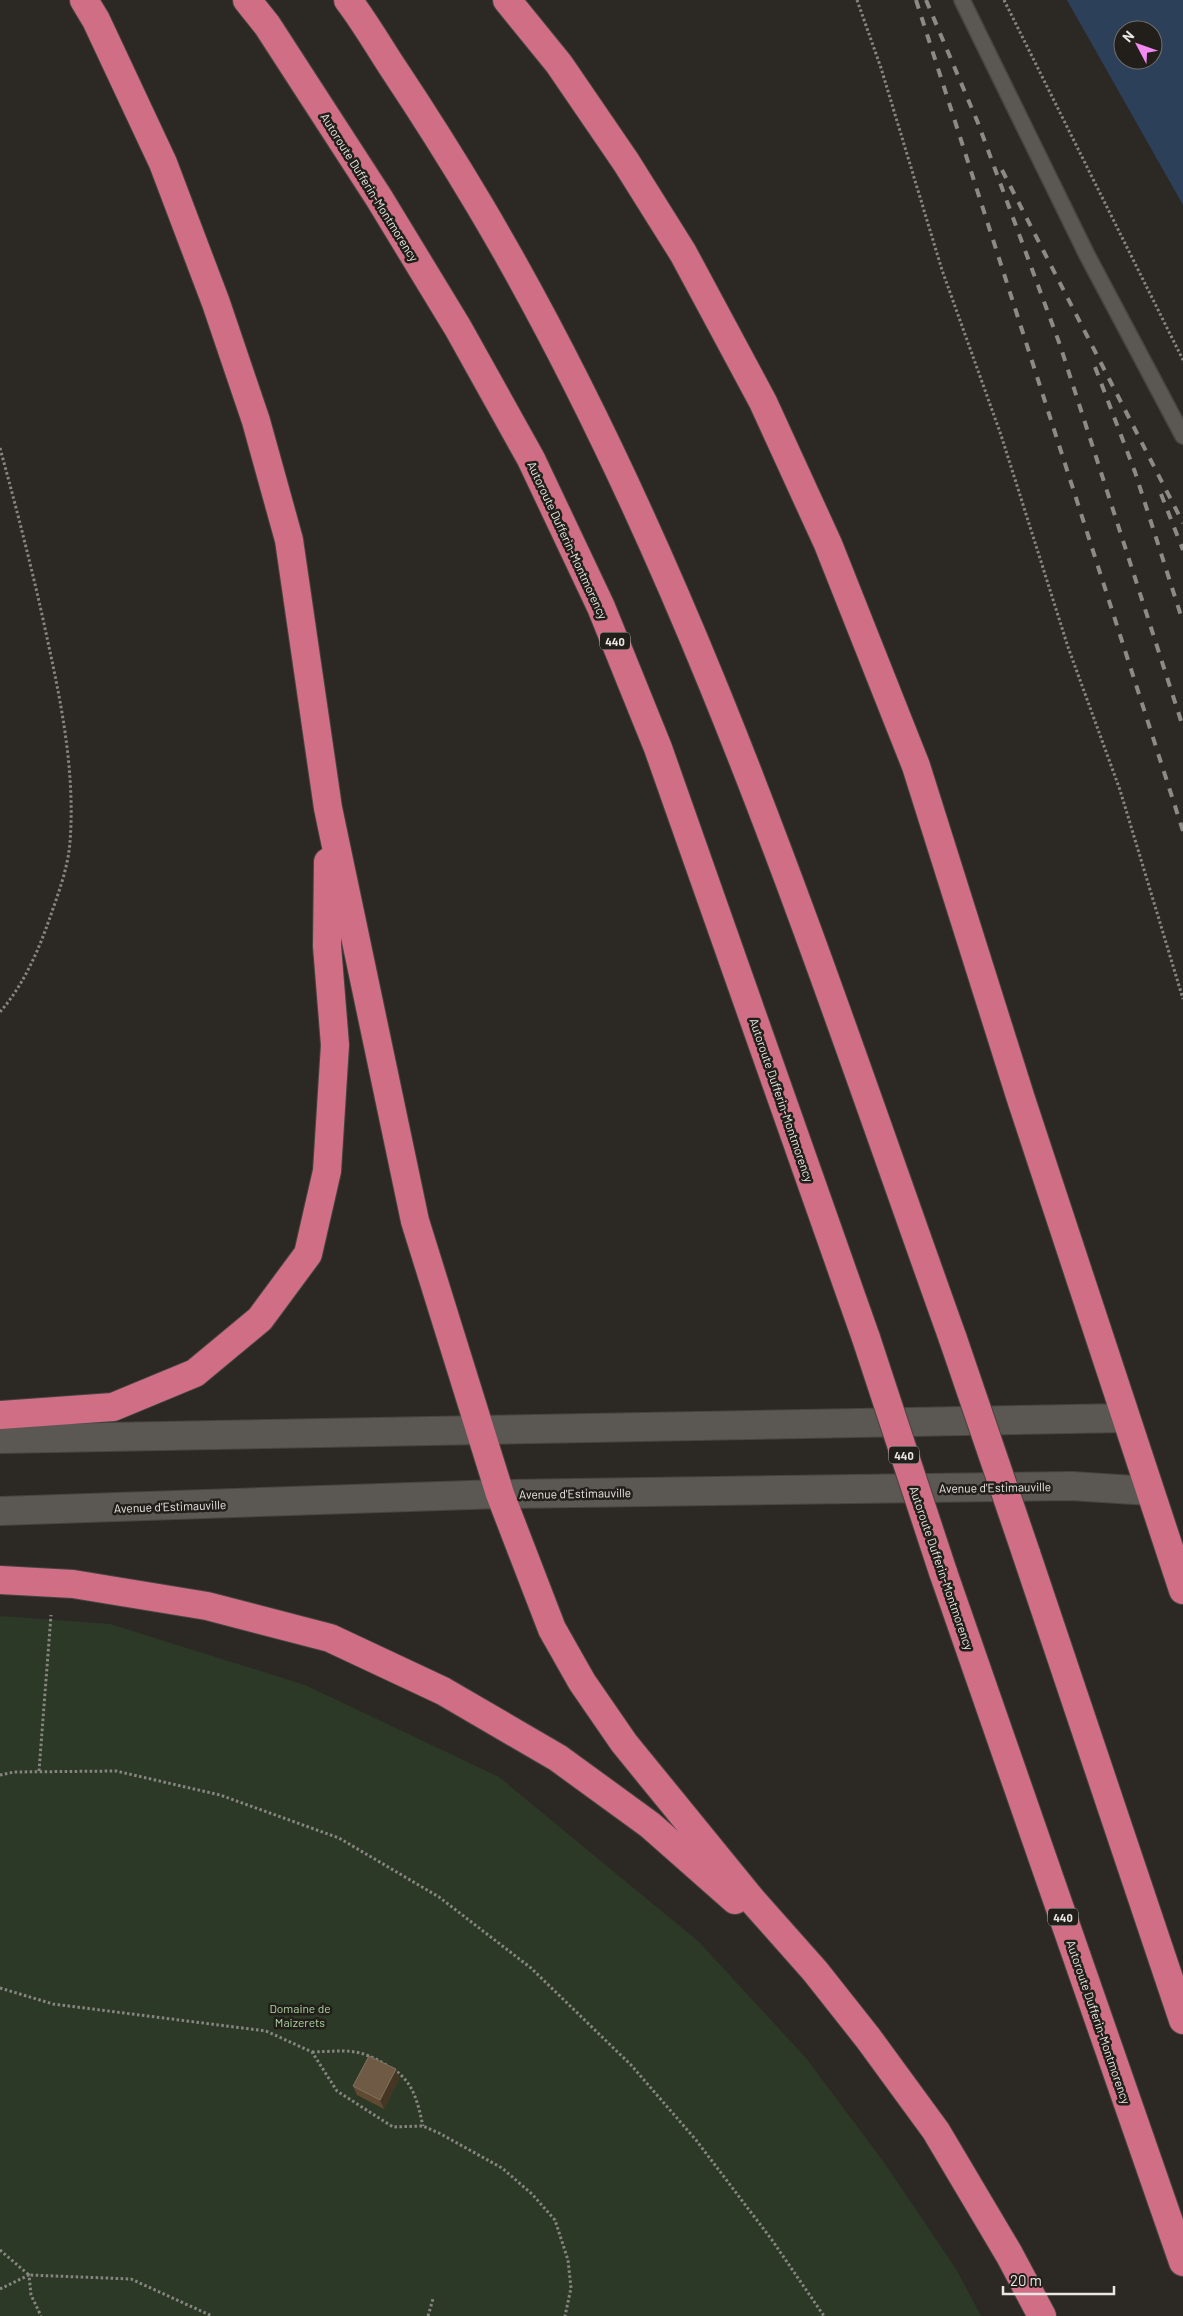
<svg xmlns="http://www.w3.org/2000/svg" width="1183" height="2316" viewBox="0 0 1183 2316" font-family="Barlow,sans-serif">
  <rect width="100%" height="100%" fill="#2c2924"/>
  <path fill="#2c3927" d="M0 1616 110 1624 305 1685 499 1777 699 1942 806 2058 883 2161 956 2269 981 2316H0Z"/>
  <path fill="#2d405a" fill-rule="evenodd" d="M1067 0H1183V205ZM1123 30H1153V60H1123Z"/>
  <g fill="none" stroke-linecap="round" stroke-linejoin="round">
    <defs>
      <path id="lane" d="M962 0 1087 255 1183 436"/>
      <g id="secondary">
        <path d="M0 1439 1125 1418"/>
        <path d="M0 1511 500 1494 1071 1486 1150 1491"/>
      </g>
      <g id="highway">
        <path d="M84 0 96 20 163 163 216 303 256 421 289 540 328 808 415 1221 500 1494 552 1629 582 1682 624 1743 752 1900 815 1971 868 2038 936 2131 1009 2254 1042 2316"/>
        <path d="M247 0 267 25 379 198 458 328 531 459 601 607 658 748 866 1338"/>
        <path d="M348 0C364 21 378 45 393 68 423 113 452 159 480 206 689 559 815 954 953 1339"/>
        <path d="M507 0 559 64 626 162 683 253 763 402 828 544 916 766 1021 1099 1183 1590"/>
        <path d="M0 1415 113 1407 195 1373 260 1319 308 1254 327 1171 335 1045 327 946 328 862"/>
        <path d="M1026 1553 1183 2020"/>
        <path d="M943 1572 1183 2262"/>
        <path d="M0 1580 73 1584 207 1606 330 1638 443 1691 558 1758 650 1825 735 1900"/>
      </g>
    </defs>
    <use href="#lane" stroke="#474441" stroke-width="18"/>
    <use href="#secondary" stroke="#474441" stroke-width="30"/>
    <use href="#highway" stroke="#474441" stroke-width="30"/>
    <g stroke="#878581" stroke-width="3" stroke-dasharray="2.5 2.5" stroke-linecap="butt">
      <path d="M857 0 881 68 942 270 1001 435 1068 647 1120 790 1183 999"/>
      <path d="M1004 0 1183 360"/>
      <path d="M0 448C18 514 35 580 49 647 63 711 75 777 70 842 68 869 57 897 48 923 37 954 22 987 0 1012"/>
      <path d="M39 1771 51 1615"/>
      <path d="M0 1775 14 1772 116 1771 220 1795 339 1838 439 1897 531 1968 631 2065 696 2140 772 2240 824 2316"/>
      <path d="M0 1988 53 2004 266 2031 312 2052 337 2091 393 2127 423 2126 439 2133 502 2168 532 2194 555 2220 568 2260 571 2288 565 2316"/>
      <path d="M312 2052C346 2051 358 2047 388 2066"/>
      <path d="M393 2069C414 2082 418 2104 423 2126"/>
      <path d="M0 2250 29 2275 131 2279 212 2316"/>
      <path d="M0 2289 29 2275 31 2295 41 2316"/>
      <path d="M428 2316 433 2299"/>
    </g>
    <use href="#lane" stroke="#5b5853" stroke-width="15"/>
    <use href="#secondary" stroke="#5b5853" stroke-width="28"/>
    <use href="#highway" stroke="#cf6e85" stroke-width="28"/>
    <g stroke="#8c8a86" stroke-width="4" stroke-dasharray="9 9" stroke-linecap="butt">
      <path d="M916 0 1183 831"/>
      <path d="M926 0 978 123 1060 345 1183 727"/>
      <path d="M1002 170 1183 523"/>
      <path d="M1095 367 1135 472 1183 622"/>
      <path d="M1161 494 1183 550"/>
    </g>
    <defs>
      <g id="highway-bridge">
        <path d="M866 1338 943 1572"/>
        <path d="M953 1339 1026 1553"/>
      </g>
    </defs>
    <use href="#highway-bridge" stroke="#474441" stroke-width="30" stroke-linecap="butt"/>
    <use href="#highway-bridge" stroke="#cf6e85" stroke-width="28"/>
  </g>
  <path fill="#604a31" d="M396 2069 399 2079 384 2109 357 2095 353 2086Z"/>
  <path fill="#453624" d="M396 2069 399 2079 384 2109 380 2100Z"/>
  <path fill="#6f5b45" stroke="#82715e" d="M369 2056 396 2069 380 2100 353 2086Z"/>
  <g text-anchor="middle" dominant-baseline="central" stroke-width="5" stroke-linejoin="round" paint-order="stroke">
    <g fill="#221f1b" stroke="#adaba8" stroke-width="1">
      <rect x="600" y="632.5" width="30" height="17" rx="4"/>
      <rect x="889" y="1446.5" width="30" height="17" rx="4"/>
      <rect x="1048" y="1908.5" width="30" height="17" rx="4"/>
    </g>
    <g font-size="11" font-weight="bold" fill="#e9e7e4">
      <text x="615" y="641">440</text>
      <text x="904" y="1455">440</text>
      <text x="1063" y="1917">440</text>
    </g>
    <g font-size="12" fill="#e9e7e4" stroke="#221f1b">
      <text transform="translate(370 187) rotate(58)">Autoroute Dufferin-Montmorency</text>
      <text transform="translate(568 540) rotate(65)">Autoroute Dufferin-Montmorency</text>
      <text transform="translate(782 1100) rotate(71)">Autoroute Dufferin-Montmorency</text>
      <text transform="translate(995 1487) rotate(-1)">Avenue d'Estimauville</text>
      <text transform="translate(575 1493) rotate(-1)">Avenue d'Estimauville</text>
      <text transform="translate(170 1506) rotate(-2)">Avenue d'Estimauville</text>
      <text transform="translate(942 1568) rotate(71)">Autoroute Dufferin-Montmorency</text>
      <text transform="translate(1099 2022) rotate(71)">Autoroute Dufferin-Montmorency</text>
    </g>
    <g font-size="12" fill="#add4a1" stroke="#221f1b">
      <text x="300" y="2008">Domaine de<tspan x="300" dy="14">Maizerets</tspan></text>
    </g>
  </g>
  <g transform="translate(1138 45) rotate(311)"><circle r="24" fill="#221f1b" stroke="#726f6b"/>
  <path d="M0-4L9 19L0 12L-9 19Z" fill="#f38af2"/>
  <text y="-8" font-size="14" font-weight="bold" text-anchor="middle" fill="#e9e7e4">N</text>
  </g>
  <path d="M1003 2286v8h111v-8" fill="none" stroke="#e9e7e4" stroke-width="2.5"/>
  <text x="1010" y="2286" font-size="15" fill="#e9e7e4" stroke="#221f1b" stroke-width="4" paint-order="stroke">20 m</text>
</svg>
